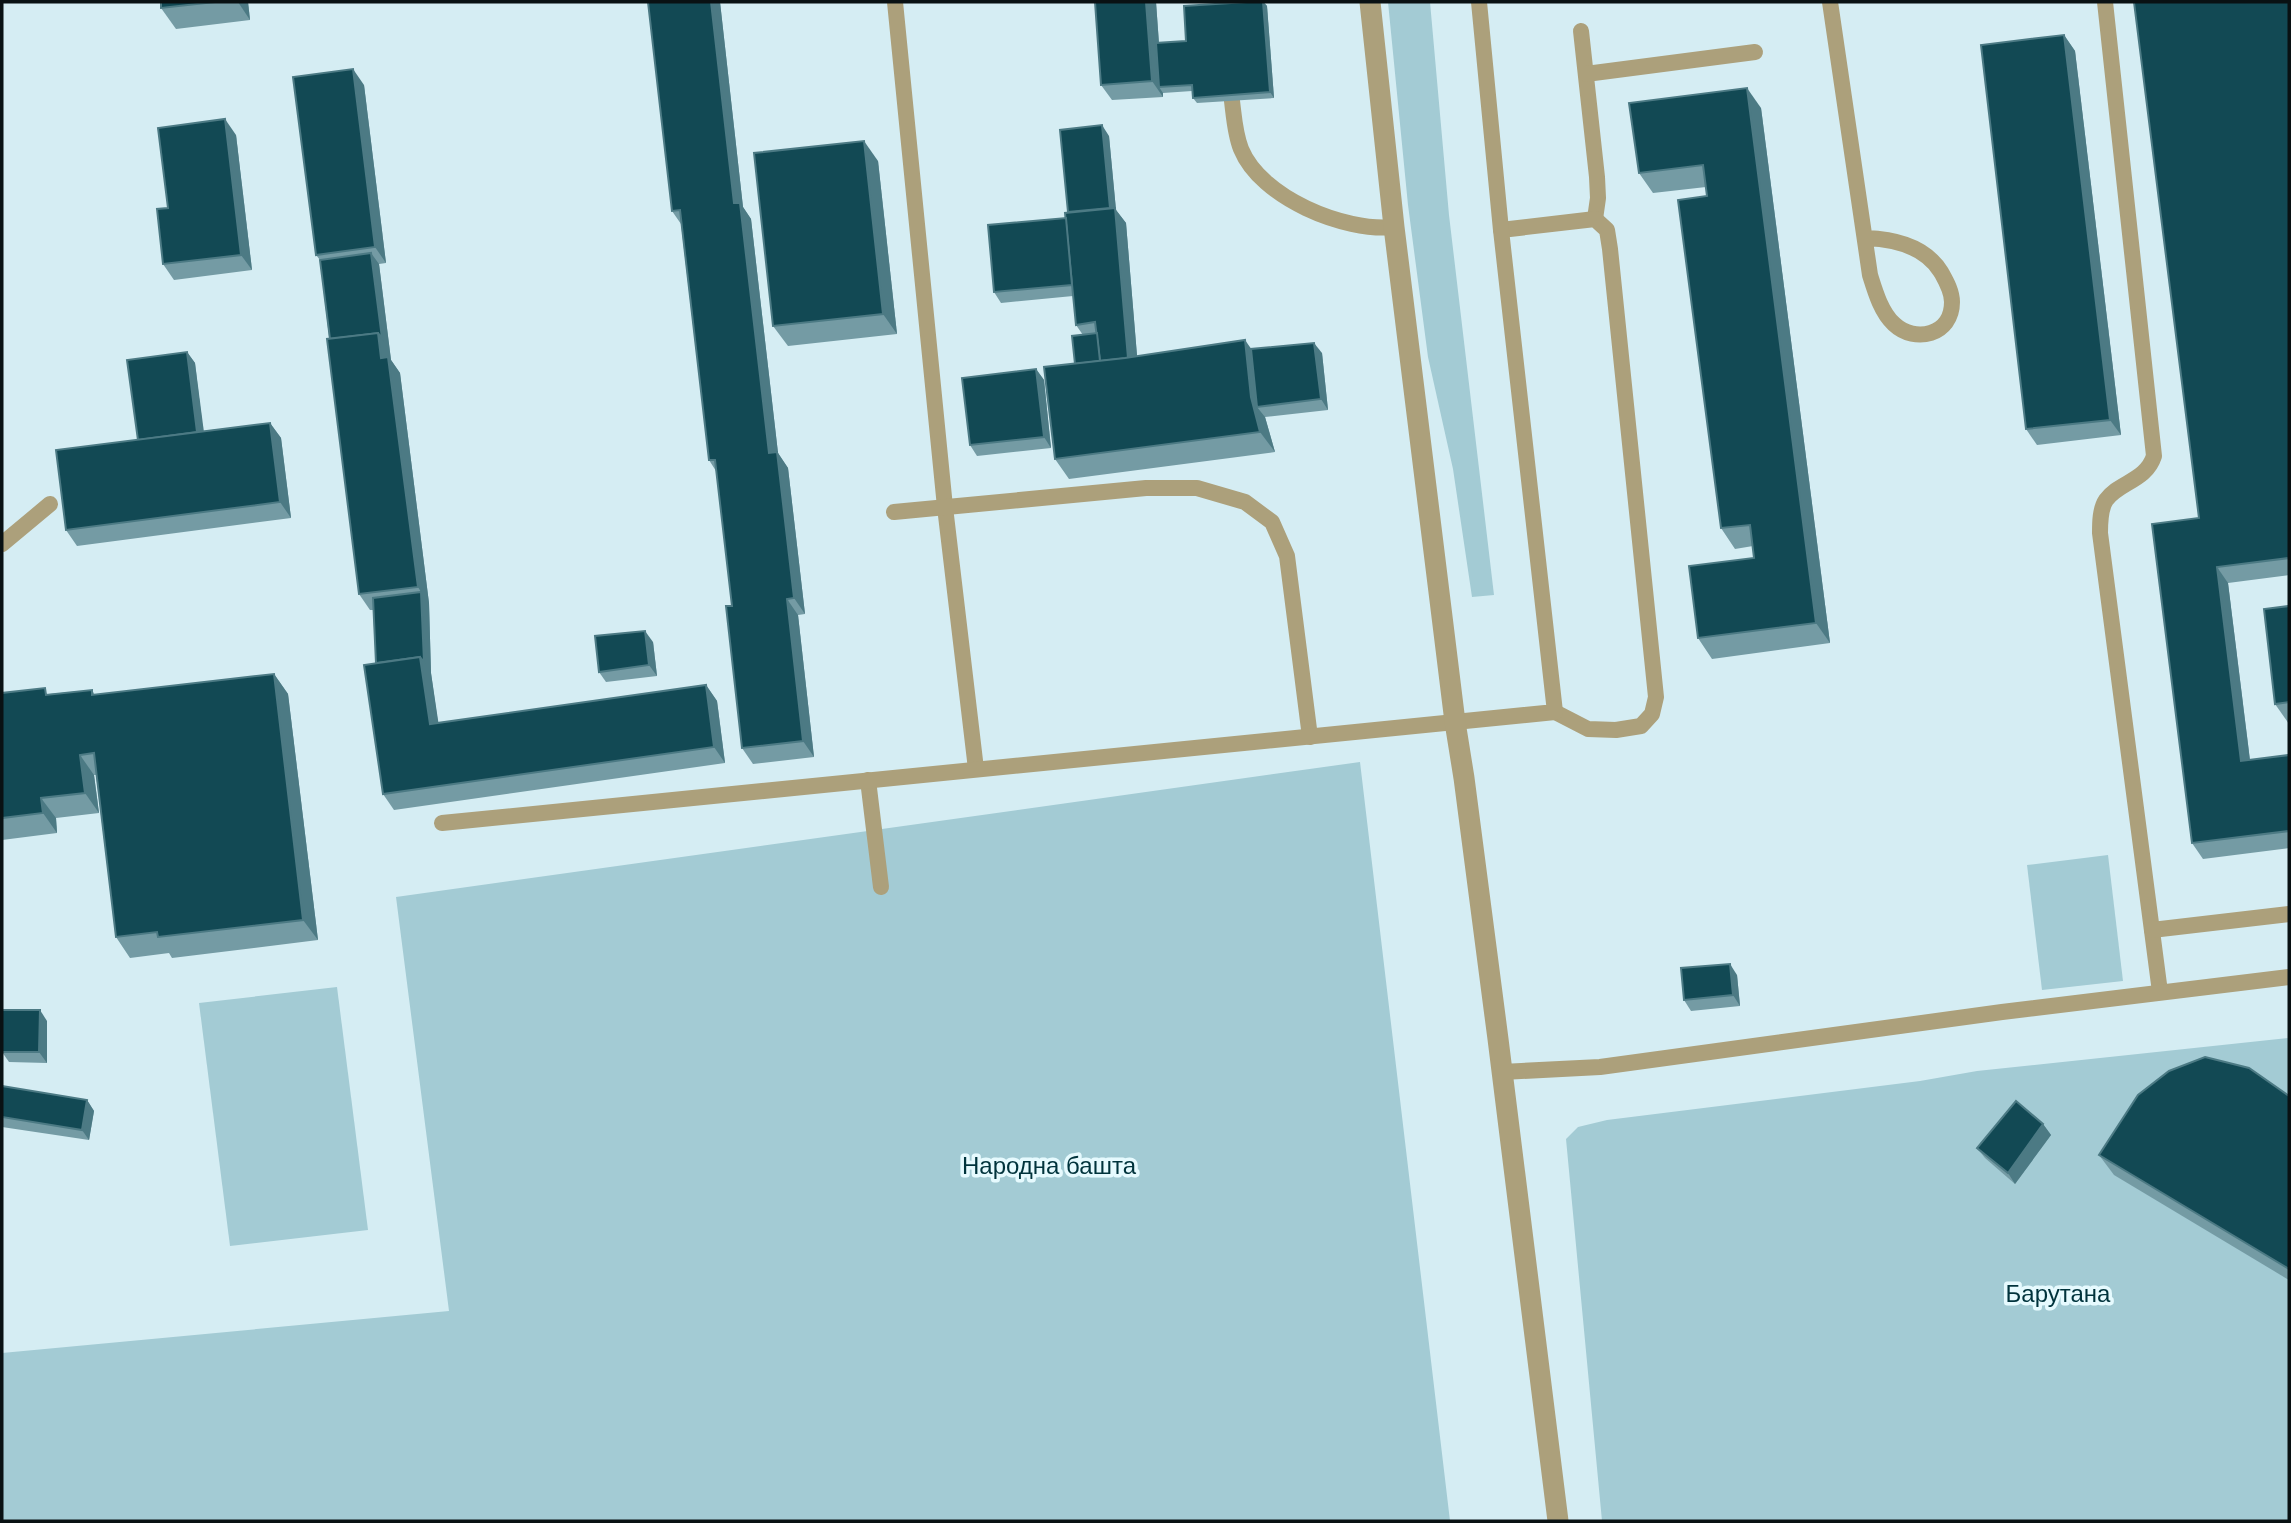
<svg xmlns="http://www.w3.org/2000/svg" width="2291" height="1523" viewBox="0 0 2291 1523" font-family="Arial,sans-serif">
  <rect width="100%" height="100%" fill="#d5edf3"/>
  <g fill="#a3cbd4">
    <path d="M1388 2H1430L1449 215 1494 595 1472 597 1453 469 1428 357 1408 205Z"/>
    <path d="M1360 762 1450 1521H2V1353L449 1311 396 897Z"/>
    <path d="M2108 855 2123 981 2042 990 2027 865Z"/>
    <path d="M337 987 368 1230 230 1246 199 1003Z"/>
    <path d="M2289 1038V1521H1602L1566 1139 1578 1127 1607 1120 1920 1081 1977 1071Z"/>
  </g>
  <g fill="none" stroke-linecap="round" stroke-linejoin="round">
    <g stroke="#aca07b" stroke-width="16">
      <path d="M895 2 945 507 976 769"/>
      <path d="M1830 2 1870 275C1875 291 1881 312 1894 324 1915 344 1952 335 1952 302 1952 291 1946 281 1941 272 1925 246 1895 239 1866 238"/>
      <path d="M2105 2 2154 456C2146 481 2119 482 2106 500 2100 509 2100 523 2100 533L2160 992"/>
      <path d="M1581 31 1597 177 1598 198 1595 219"/>
      <path d="M1586 74 1755 52"/>
      <path d="M1232 101C1234 117 1235 134 1241 149 1261 198 1344 232 1394 227"/>
      <path d="M1501 230 1595 219 1607 230 1610 249 1656 697 1652 714 1641 726 1616 730 1588 729 1555 712"/>
      <path d="M894 512 1146 488H1197L1245 502 1272 522 1287 556 1310 737"/>
      <path d="M2 544 50 504"/>
      <path d="M868 780 881 887"/>
      <path d="M442 823 1555 712 1501 230 1479 2"/>
      <path d="M2152 930 2289 914"/>
      <path d="M1502 1072 1600 1067 2002 1012 2289 977"/>
    </g>
    <path stroke="#aca07b" stroke-width="21" d="M1370 2 1394 227 1455 722 1464 778 1498 1039 1558 1521"/>
  </g>
  <g fill="#749ba4">
    <path d="M161 2H248L250 20 176 29 161 8Z"/>
    <path d="M648 2H720L743 207 751 219 778 453 788 468 805 614 798 615 814 757 753 764 742 748 732 606 716 471 709 460 681 224 672 211Z"/>
    <path d="M1095 2H1156L1159 43 1186 41 1247 2H1264L1267 6 1274 98 1197 103 1193 98 1192 91 1163 93V97L1112 100 1101 85Z"/>
    <path d="M2289 2V575L2228 583 2250 760 2289 755V848L2203 859 2192 843 2199 518Z"/>
    <path d="M2064 35 2075 51 2121 435 2037 445 2026 429Z"/>
    <path d="M364 85 386 263 379 264 391 360 400 373 429 603 431 673 438 723 706 685 717 701 725 763 394 810 383 794 373 610H370L359 594 320 260 316 255Z"/>
    <path d="M1761 108 1830 643 1712 659 1698 638 1754 558 1753 546 1735 549 1721 528 1706 187 1653 193 1639 173Z"/>
    <path d="M236 135 252 270 174 280 163 264Z"/>
    <path d="M1109 136 1116 210 1126 223 1137 356 1251 349 1322 353 1328 410 1265 417 1275 452 1069 479 1055 459 1083 335 1076 325 1073 296 1001 303 994 292 1066 218Z"/>
    <path d="M878 161 897 334 788 346 773 326Z"/>
    <path d="M187 352 195 363 203 431 270 423 281 438 291 518 77 546 66 530 138 440Z"/>
    <path d="M1036 369 1044 380 1051 448 977 456 970 445Z"/>
    <path d="M2289 606V724L2275 704Z"/>
    <path d="M653 642 657 676 606 682 599 672Z"/>
    <path d="M274 674 288 694 318 940 172 958 169 953 130 958 116 937 96 775H94L99 813 56 818 57 833 2 840V693L49 694 92 690 95 695Z"/>
    <path d="M1737 975 1740 1006 1691 1011 1684 1000Z"/>
    <path d="M47 1021V1063L9 1062 2 1052Z"/>
    <path d="M2 1086 87 1100 94 1111 89 1140 2 1127Z"/>
    <path d="M2289 1096V1280L2114 1175 2099 1155Z"/>
    <path d="M2043 1124 2051 1135 2015 1184 1985 1158 1977 1148Z"/>
  </g>
  <g fill="#4c7a84">
    <path d="M238 2H248L250 20Z"/>
    <path d="M711 2H720L743 207 751 219 778 453 788 468 805 614 794 598 769 453 734 203Z"/>
    <path d="M1146 2H1156L1162 87H1159L1163 93V97L1152 81Z"/>
    <path d="M1263 2 1267 6 1274 98 1270 92Z"/>
    <path d="M2064 35 2075 51 2121 435 2110 420Z"/>
    <path d="M353 69 364 85 386 263 375 247Z"/>
    <path d="M1747 88 1761 108 1830 643 1816 623Z"/>
    <path d="M225 119 236 135 252 270 241 255Z"/>
    <path d="M1102 125 1109 136 1116 210 1126 223 1139 379 1128 363 1110 213Z"/>
    <path d="M864 141 878 161 897 334 883 314Z"/>
    <path d="M371 253 379 264 391 360 400 373 429 603 431 673 441 740 430 724 420 657 421 592 418 587 381 358Z"/>
    <path d="M1245 340 1259 360 1257 407 1265 417 1275 452 1260 432 1251 397Z"/>
    <path d="M1314 343 1322 353 1328 410 1321 399Z"/>
    <path d="M187 352 195 363 206 448 198 438Z"/>
    <path d="M1036 369 1044 380 1051 448 1044 437Z"/>
    <path d="M270 423 281 438 291 518 280 502Z"/>
    <path d="M2217 567 2228 583 2252 777 2241 761Z"/>
    <path d="M787 599 798 615 814 757 803 741Z"/>
    <path d="M645 631 653 642 657 676 649 665Z"/>
    <path d="M274 674 288 694 318 940 303 920Z"/>
    <path d="M706 685 717 701 725 763 714 747Z"/>
    <path d="M80 755 94 775 99 813 85 793Z"/>
    <path d="M41 798 56 818 57 833 43 813Z"/>
    <path d="M1730 964 1737 975 1740 1006 1733 995Z"/>
    <path d="M40 1010 47 1021V1063L39 1052Z"/>
    <path d="M87 1100 94 1111 89 1140 82 1130Z"/>
    <path d="M2043 1124 2051 1135 2015 1184 2008 1173Z"/>
  </g>
  <g fill="#124954" stroke="#4c7a84" stroke-width="2">
    <path d="M161 2H215L161 8Z"/>
    <path d="M648 2H711L734 203H740L769 453 777 452 794 598 787 599 803 741 742 748 726 606H732L715 460H709L680 210 672 211Z"/>
    <path d="M1095 2H1146L1152 81 1101 85Z"/>
    <path d="M1247 2H1263L1270 92 1193 98 1192 85 1159 87 1156 43 1186 41 1184 6Z"/>
    <path d="M2134 2H2289V558L2217 567 2241 761 2289 755V831L2192 843 2152 524 2199 518Z"/>
    <path d="M2064 35 2110 420 2026 429 1981 45Z"/>
    <path d="M353 69 375 247 316 255 293 77Z"/>
    <path d="M1747 88 1816 623 1698 638 1689 566 1754 558 1750 525 1721 528 1678 200 1707 196 1703 165 1639 173 1629 103Z"/>
    <path d="M225 119 241 255 163 264 157 209 168 208 158 128Z"/>
    <path d="M1102 125 1110 208 1068 212 1060 130Z"/>
    <path d="M864 141 883 314 773 326 754 153Z"/>
    <path d="M1115 208 1128 358 1100 361 1095 322 1076 325 1065 213Z"/>
    <path d="M1066 218 1072 285 994 292 988 225Z"/>
    <path d="M371 253 382 338 378 333 330 339 320 260Z"/>
    <path d="M378 333 381 358 388 357 418 587 359 594 327 339Z"/>
    <path d="M1097 333 1100 361 1075 364 1072 336Z"/>
    <path d="M1245 340 1251 397 1260 432 1055 459 1044 367 1125 358Z"/>
    <path d="M1314 343 1321 399 1257 407 1251 349Z"/>
    <path d="M187 352 197 432 138 440 127 360Z"/>
    <path d="M1036 369 1044 437 970 445 962 378Z"/>
    <path d="M270 423 280 502 66 530 56 450Z"/>
    <path d="M421 592 424 662 420 657 376 663 373 598Z"/>
    <path d="M2289 606V702L2275 704 2264 609Z"/>
    <path d="M645 631 649 665 599 672 595 636Z"/>
    <path d="M420 657 430 724 706 685 714 747 383 794 364 665Z"/>
    <path d="M274 674 303 920 158 937 157 932 116 937 94 753 80 755 85 793 41 798 43 813 2 818V693L45 688 46 695 92 690V695Z"/>
    <path d="M1730 964 1733 995 1684 1000 1681 968Z"/>
    <path d="M2 1010H40L39 1052H2Z"/>
    <path d="M2205 1057 2249 1068 2289 1096V1269L2099 1155 2138 1095 2169 1071Z"/>
    <path d="M2 1086 87 1100 82 1130 2 1117Z"/>
    <path d="M2016 1101 2043 1124 2008 1173 1977 1148Z"/>
  </g>
  <g text-anchor="middle" dominant-baseline="central" stroke-width="7" stroke-linejoin="round" paint-order="stroke">
    <g font-size="24" fill="#00333c" stroke="#e6fafe">
      <text x="1049" y="1165">Народна башта</text>
      <text x="2058" y="1293">Барутана</text>
    </g>
  </g>
  <rect width="2291" height="1523" fill="none" stroke="#091113" stroke-width="7"/>
</svg>
